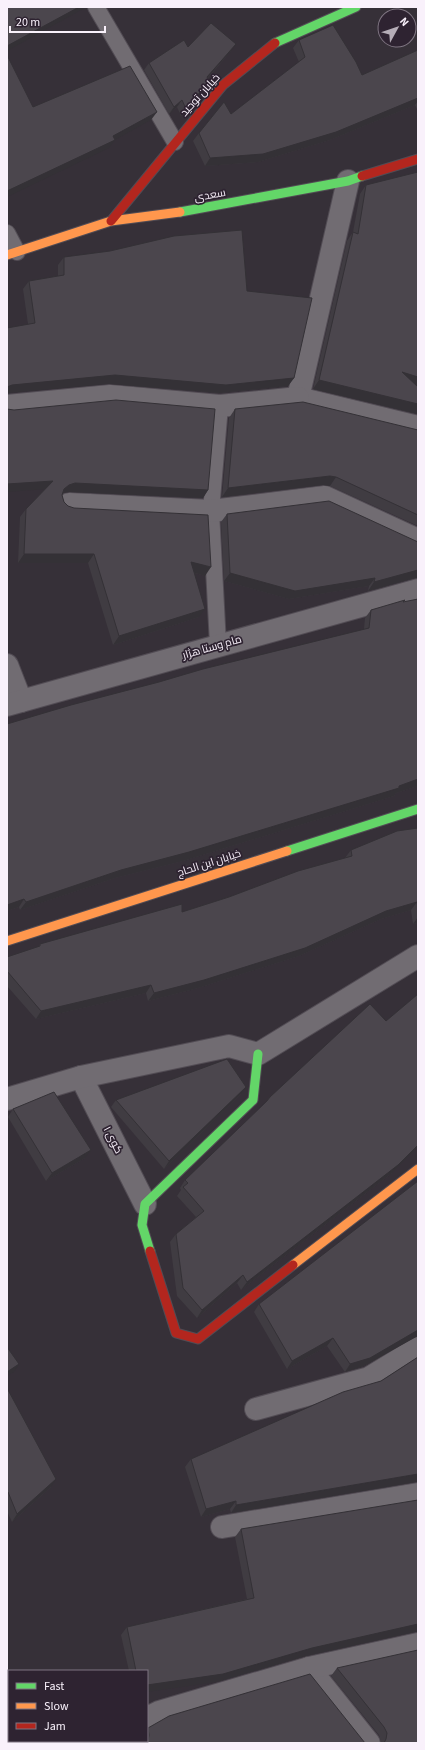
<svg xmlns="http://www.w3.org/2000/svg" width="425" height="1750" viewBox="0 0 425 1750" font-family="'Source Sans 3',Cairo,sans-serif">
  <rect width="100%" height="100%" fill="#363038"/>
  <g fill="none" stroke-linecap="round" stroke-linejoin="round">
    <defs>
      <g id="lane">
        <path d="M96 7 175 142"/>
        <path d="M7 233 17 252"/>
        <path d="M218 645 211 511 220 406"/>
      </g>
      <g id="street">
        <path d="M348 181 298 398 418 427"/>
        <path d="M7 406 110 396 220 406 298 398"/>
        <path d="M69 504 211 511 325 497 418 540"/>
        <path d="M7 665 21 701"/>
        <path d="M7 705 418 590"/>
        <path d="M81 1077 145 1204"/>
        <path d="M7 1099 81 1077 229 1046 258 1054 418 956"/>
        <path d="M256 1409 369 1378 418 1348"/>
        <path d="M222 1527 418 1494"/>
        <path d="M309 1668 369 1743"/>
        <path d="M147 1718 159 1712 309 1668 418 1644"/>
        <path d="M131 1741V1743"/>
      </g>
      <g id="fast">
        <path d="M275 43 356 7"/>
        <path d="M180 212 348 181 362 176"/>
        <path d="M287 851 418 809"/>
        <path d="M150 1251 142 1225 145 1204 253 1100 258 1054"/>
      </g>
      <g id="slow">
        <path d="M7 255 111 221 180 212"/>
        <path d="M7 941 287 851"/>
        <path d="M293 1265 418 1169"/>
      </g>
      <g id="jam">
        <path d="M362 176 418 159"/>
        <path d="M111 221 223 85 275 43"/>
        <path d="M150 1251 176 1333 198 1339 293 1265"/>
      </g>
    </defs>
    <use href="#lane" stroke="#524c54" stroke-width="18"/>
    <use href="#street" stroke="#524c54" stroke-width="24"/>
    <use href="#fast" stroke="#524c54" stroke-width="11"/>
    <use href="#slow" stroke="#524c54" stroke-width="11"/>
    <use href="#jam" stroke="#524c54" stroke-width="11"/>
    <use href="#lane" stroke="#716c72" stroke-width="16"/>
    <use href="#street" stroke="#716c72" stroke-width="22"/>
    <use href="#fast" stroke="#63d668" stroke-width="9"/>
    <use href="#slow" stroke="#ff974d" stroke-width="9"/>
    <use href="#jam" stroke="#b3261e" stroke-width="9"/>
  </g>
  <g fill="#403c42">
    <path d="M299 40 362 75 418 50V111L415 105 330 140 258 162 205 166 193 141 199 133 231 114 299 62 293 48Z"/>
    <path d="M188 47 231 51 208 78 209 81 205 88 181 116 177 107 169 114 144 70 149 63Z"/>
    <path d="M366 185 418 414 313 389 347 241 353 232 360 194Z"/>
    <path d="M64 257 247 291 294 378 288 386 220 393 109 384 28 324 23 289 29 281 58 276V265Z"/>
    <path d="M7 409 208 490 203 498 70 492 63 493 62 495 64 502 68 506 205 576 195 573 199 617 113 645 88 563H18L20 517 26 509 45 489Z"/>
    <path d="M235 409 418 430V526L330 486 323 485 222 497 229 418Z"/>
    <path d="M227 514 415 578 368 591 369 586 289 599 224 581 221 522Z"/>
    <path d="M418 599V786L396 793 394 796 183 861 115 878 20 910 19 907 7 911 364 629 365 618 371 610Z"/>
    <path d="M418 828V923L413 924 411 910 381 919 299 956 198 988 148 1001 146 993 36 1019 7 986V957L38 947 40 944 182 912 229 897 345 858 351 850Z"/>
    <path d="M241 1094 164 1169 111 1107 116 1100Z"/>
    <path d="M270 1097 392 1173 241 1290 237 1283 197 1318 177 1296 170 1242 176 1234 196 1217 177 1196 181 1190 180 1188 185 1180 265 1103Z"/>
    <path d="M13 1109 85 1158 46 1181 8 1117Z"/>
    <path d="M259 1304 417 1336 364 1366 345 1372 327 1346 287 1369 254 1312Z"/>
    <path d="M418 1357V1482H416L231 1513 230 1509 201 1517 185 1467 191 1459 381 1381Z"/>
    <path d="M7 1388 51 1487 12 1522 7 1511Z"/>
    <path d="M241 1529 415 1632 306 1656 217 1682 147 1671H129L121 1635 127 1627 247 1599 235 1537Z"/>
    <path d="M337 1668 418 1743H381V1742L379 1735 331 1676Z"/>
    <path d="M148 1728 365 1743H144L143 1741H147V1729Z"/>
  </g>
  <g fill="#343136">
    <path d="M79 7H85L83 9 7 51V46Z"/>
    <path d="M236 44 231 51 202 84 207 77Z"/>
    <path d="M209 81 205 88 181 116 186 109Z"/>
    <path d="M418 98V101L415 105 330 140 258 162 205 166 210 158Z"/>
    <path d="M182 100 177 107 169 114 174 107Z"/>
    <path d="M157 112 151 120 115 140 109 148 7 197V191L113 136Z"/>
    <path d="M402 372 418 377V388Z"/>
    <path d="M115 375 294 378 288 386 220 393 109 384 7 393V387L12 385Z"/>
    <path d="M319 380 418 404V414L313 389Z"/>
    <path d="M330 476 336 477 330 486 323 485 222 497 228 488Z"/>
    <path d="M53 481 47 489 7 492V484Z"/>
    <path d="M75 483 208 490 203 498 70 492 63 493 64 489 69 485Z"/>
    <path d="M24 554H94L88 563H18Z"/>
    <path d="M191 562 211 567 205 576 186 570Z"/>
    <path d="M418 570V578H415L368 591 374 582Z"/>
    <path d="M230 573 375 578 369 586 289 599 224 581Z"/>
    <path d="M205 609 199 617 113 645 119 636Z"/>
    <path d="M418 779V786L396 793 394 796 183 861 115 878 20 910 26 902 121 870 399 786Z"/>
    <path d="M24 899 19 907 7 911V905Z"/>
    <path d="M417 902 411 910 381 919 299 956 198 988 148 1001 154 993 386 911Z"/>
    <path d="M418 917V923L413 924Z"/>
    <path d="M151 985 146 993 36 1019 41 1011Z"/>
    <path d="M246 1087 241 1094 164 1169 169 1161Z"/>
    <path d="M418 1145V1147L392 1173 241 1290 247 1282Z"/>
    <path d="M91 1150 85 1158 46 1181 52 1173Z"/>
    <path d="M243 1275 237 1283 197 1318 202 1310Z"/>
    <path d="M418 1330V1336L364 1366 345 1372 350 1364Z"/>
    <path d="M333 1338 327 1346 287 1369 292 1361Z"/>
    <path d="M19 1364 14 1372 7 1376V1372Z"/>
    <path d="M418 1474V1482H416L231 1513 236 1505Z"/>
    <path d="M56 1479 51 1487 12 1522 17 1514Z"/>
    <path d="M236 1501 230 1509 201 1517 206 1509Z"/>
    <path d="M418 1624V1632H415L306 1656 217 1682 147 1692V1685Z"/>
  </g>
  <g fill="#4b464d" stroke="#343136">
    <path d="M7 7H79L7 46Z"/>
    <path d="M211 23 236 44 207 77 209 81 186 109 182 100 174 107 149 63 184 40 188 47Z"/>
    <path d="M333 25 356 62 362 75 418 50V98L336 132 263 154 210 158 199 133 224 102 231 114 305 57 299 40Z"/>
    <path d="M7 55 33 107 130 66 157 112 113 136 115 140 7 191Z"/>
    <path d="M418 172V377L402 372 418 387V404L319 380 353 232 358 234 366 185Z"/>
    <path d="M242 230 247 291 312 298 294 378 226 385 115 375 12 385 7 387V328L35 323 29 281 64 275V257L110 251 174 236Z"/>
    <path d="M116 400 215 409 208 490 75 483 69 485 64 489 62 495 64 502 68 506 74 508 208 515 211 567 191 562 205 609 119 636 94 554H24L26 509 53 481 7 484V409L14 410Z"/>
    <path d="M303 402 418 430V515L336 477 330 476 228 488 235 409Z"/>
    <path d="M329 501 418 542V570L374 582 375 578 295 591 230 573 227 514Z"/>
    <path d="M418 599V779L399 786V788L189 852 121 870 26 902 24 899 7 905V724L71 705 159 682 203 669 369 628 371 610 405 600 403 602Z"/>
    <path d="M418 828V909L417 902 386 911 305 948 204 980 154 993 151 985 41 1011 7 971V957L40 946V944L182 904V912L229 897 298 871 352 856 351 850 397 831Z"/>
    <path d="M418 994V1145L398 1165 247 1282 243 1275 202 1310 183 1288 176 1234 204 1211 183 1187 188 1183 185 1180 267 1101 270 1097 370 1004 386 1021Z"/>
    <path d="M227 1059 246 1087 169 1161 116 1100Z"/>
    <path d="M54 1092 91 1150 52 1173 13 1109Z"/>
    <path d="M418 1181V1330L370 1358 350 1364 333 1338 292 1361 259 1304Z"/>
    <path d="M7 1347 19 1364 7 1372Z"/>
    <path d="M418 1357V1474L236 1505V1501L206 1509 191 1459 343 1392 381 1381Z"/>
    <path d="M7 1388 56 1479 17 1514 8 1492 7 1493Z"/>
    <path d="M418 1500V1624L312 1648 223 1674 147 1685V1671H136L127 1627 254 1598 241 1529Z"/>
    <path d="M418 1650V1743H384L386 1739 387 1733 384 1727 337 1668Z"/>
    <path d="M310 1674 365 1743H146L148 1741 149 1735 148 1728 169 1716Z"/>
    <path d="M74 1741H101V1743H70Z"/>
    <path d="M123 1741H126L128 1743H120Z"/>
  </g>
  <g text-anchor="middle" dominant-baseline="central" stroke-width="3.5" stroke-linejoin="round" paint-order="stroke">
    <g font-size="11" fill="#f9f1fb" stroke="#2e2331">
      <text transform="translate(200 95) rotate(-48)">خیابان توحید</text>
      <text transform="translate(210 195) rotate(-10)">سعدی</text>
      <text transform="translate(212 647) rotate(-16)">مام وستا هژار</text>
      <text transform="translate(209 863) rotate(-18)">خیابان ابن الحاج</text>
      <text transform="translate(113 1140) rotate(63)">کوی ۱</text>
    </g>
  </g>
  <rect width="425" height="1750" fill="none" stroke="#f9f1fb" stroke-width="16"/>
  <rect x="8" y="1670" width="140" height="72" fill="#2e2331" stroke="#7f7582"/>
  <rect x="16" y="1683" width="20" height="6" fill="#63d668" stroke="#7f7582"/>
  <text x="44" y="1690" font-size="12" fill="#f9f1fb">Fast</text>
  <rect x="16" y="1703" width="20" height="6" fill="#ff974d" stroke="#7f7582"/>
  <text x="44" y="1710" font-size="12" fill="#f9f1fb">Slow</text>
  <rect x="16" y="1723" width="20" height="6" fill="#b3261e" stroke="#7f7582"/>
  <text x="44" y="1730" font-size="12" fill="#f9f1fb">Jam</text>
  <g transform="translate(397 28) rotate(50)"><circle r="19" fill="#2e2331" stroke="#7f7582"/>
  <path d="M0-3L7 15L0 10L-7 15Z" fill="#b5adb7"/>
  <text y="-6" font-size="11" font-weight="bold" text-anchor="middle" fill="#f9f1fb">N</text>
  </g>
  <path d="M10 26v6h95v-6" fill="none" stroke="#f9f1fb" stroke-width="2"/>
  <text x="16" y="26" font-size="12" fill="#f9f1fb" stroke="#2e2331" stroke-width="3" paint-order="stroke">20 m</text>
</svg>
